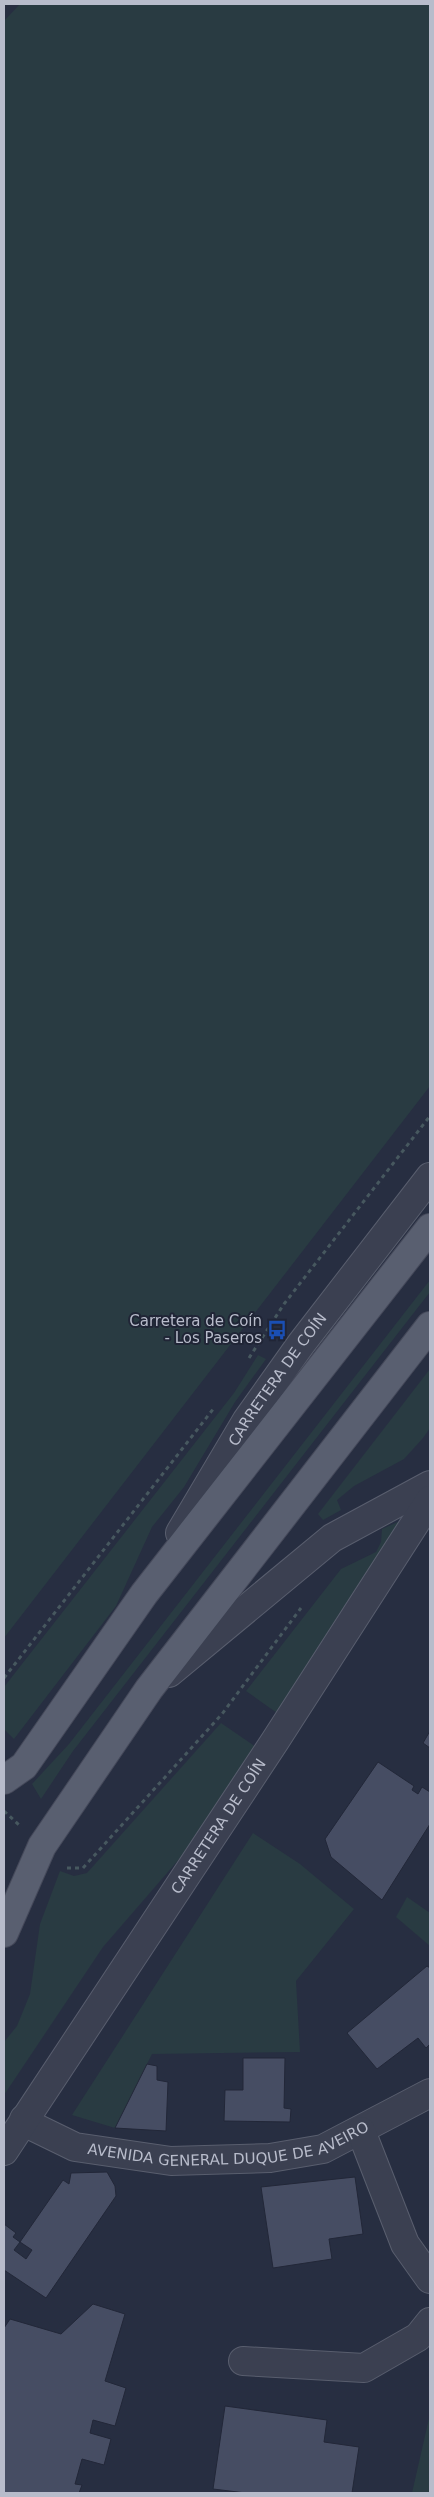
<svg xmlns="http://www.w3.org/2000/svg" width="434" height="2497" viewBox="0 0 434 2497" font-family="'DejaVu Sans',sans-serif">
  <rect width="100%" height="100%" fill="#272e41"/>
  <g fill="#293b42">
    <path d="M20 4H430V1086L4 1638V21Z"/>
    <path d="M430 1280V1292L73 1751 41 1799 32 1784 69 1744Z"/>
    <path d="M258 1355 266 1359 235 1402 184 1487 152 1527 116 1606 14 1739 4 1729V1687L234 1393Z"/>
    <path d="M430 1369V1428L423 1438 404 1459 354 1486 337 1500 341 1510 323 1520 318 1514Z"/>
    <path d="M411 1516 277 1713 246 1691 341 1569 376 1552 381 1542 382 1529Z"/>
    <path d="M221 1723 256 1747 180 1858 103 1947 4 2095V2042L17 2026 30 1994 40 1924 60 1871 74 1876 87 1873Z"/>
    <path d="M253 1833 300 1864 354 1909 296 1981 300 2052 152 2054 115 2128 72 2115Z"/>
    <path d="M407 1897 430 1913V1946L396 1917Z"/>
    <path d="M430 2414V2493H412Z"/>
  </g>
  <g fill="#464d63" stroke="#222738" fill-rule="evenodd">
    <path d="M430 1731V1748L423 1743Z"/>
    <path d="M378 1762 414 1786 412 1790 418 1794 422 1787 430 1792V1824L382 1900 331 1857 325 1839Z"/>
    <path d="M427 1966 430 1968V2044L426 2048 418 2038 377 2069 347 2033Z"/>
    <path d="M243 2058H285L284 2108 291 2109 290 2122 224 2121 225 2090H243Z"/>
    <path d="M147 2064 157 2066V2080L168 2082 166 2131 115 2128Z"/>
    <path d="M107 2172 115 2186 116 2196 46 2298 4 2270V2224L16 2233 13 2237 20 2242 63 2180 69 2184 71 2173ZM20 2242 32 2250 26 2259 14 2250Z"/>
    <path d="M355 2177 363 2234 329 2239 332 2259 273 2268 261 2187Z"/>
    <path d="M93 2304 125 2314 105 2381 126 2388 115 2426 93 2420 90 2433 111 2439 104 2465 82 2459 75 2484 82 2485 79 2493H4V2328L10 2319 61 2334Z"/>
    <path d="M225 2406 327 2420 324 2442 359 2447 352 2493H246L213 2489Z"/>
  </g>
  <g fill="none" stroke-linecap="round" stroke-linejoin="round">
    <defs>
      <g id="street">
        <path id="s1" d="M180 1533 247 1420 301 1344 430 1177"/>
        <path d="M169 1673 332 1538 430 1485"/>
        <path id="s2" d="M24 2119 36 2128 75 2147 171 2161 270 2158 323 2149 430 2093"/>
        <path d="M361 2131 405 2244 430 2279"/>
        <path id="s3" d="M4 2151 275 1741 430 1500"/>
        <path d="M243 2361 364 2368 418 2337 430 2322"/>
      </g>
      <g id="primary">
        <path d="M4 1780 24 1766 144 1594 430 1228"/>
        <path d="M4 1933 42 1846 149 1689 430 1326"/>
      </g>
    </defs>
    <use href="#street" stroke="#595e6e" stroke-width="30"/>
    <use href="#primary" stroke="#45495a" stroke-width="30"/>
    <g stroke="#47585f" stroke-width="3" stroke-dasharray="4 4" stroke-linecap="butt">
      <path d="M249 1358 284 1304 430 1116"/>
      <path d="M4 1678 214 1408"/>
      <path d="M4 1811 19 1825"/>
      <path d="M67 1868H83L222 1714 301 1608"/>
    </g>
    <use href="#street" stroke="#3b4051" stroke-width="28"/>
    <use href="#primary" stroke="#595f70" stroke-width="28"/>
  </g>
  <defs>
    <symbol id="bus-bare" viewBox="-9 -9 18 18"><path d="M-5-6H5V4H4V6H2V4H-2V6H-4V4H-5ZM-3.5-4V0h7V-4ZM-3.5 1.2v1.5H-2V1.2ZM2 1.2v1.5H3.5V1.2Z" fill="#1a4fb4" stroke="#202536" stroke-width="2.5" paint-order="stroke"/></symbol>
  </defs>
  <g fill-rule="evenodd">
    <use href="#bus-bare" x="263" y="1316" width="28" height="28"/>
  </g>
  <g text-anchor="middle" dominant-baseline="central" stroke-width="4" stroke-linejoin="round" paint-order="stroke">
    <g font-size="15" fill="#b8bccb" stroke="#202536" text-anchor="end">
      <text x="262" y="1321">Carretera de Coín<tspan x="262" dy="17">- Los Paseros</tspan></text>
    </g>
    <g font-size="15" fill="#b8bccb" stroke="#202536">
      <text stroke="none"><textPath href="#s1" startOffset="182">CARRETERA DE COÍN</textPath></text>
      <text stroke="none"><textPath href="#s3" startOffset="389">CARRETERA DE COÍN</textPath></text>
      <text stroke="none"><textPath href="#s2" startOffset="215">AVENIDA GENERAL DUQUE DE AVEIRO</textPath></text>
    </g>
  </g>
  <rect width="434" height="2497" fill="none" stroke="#b8bccb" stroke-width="10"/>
</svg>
